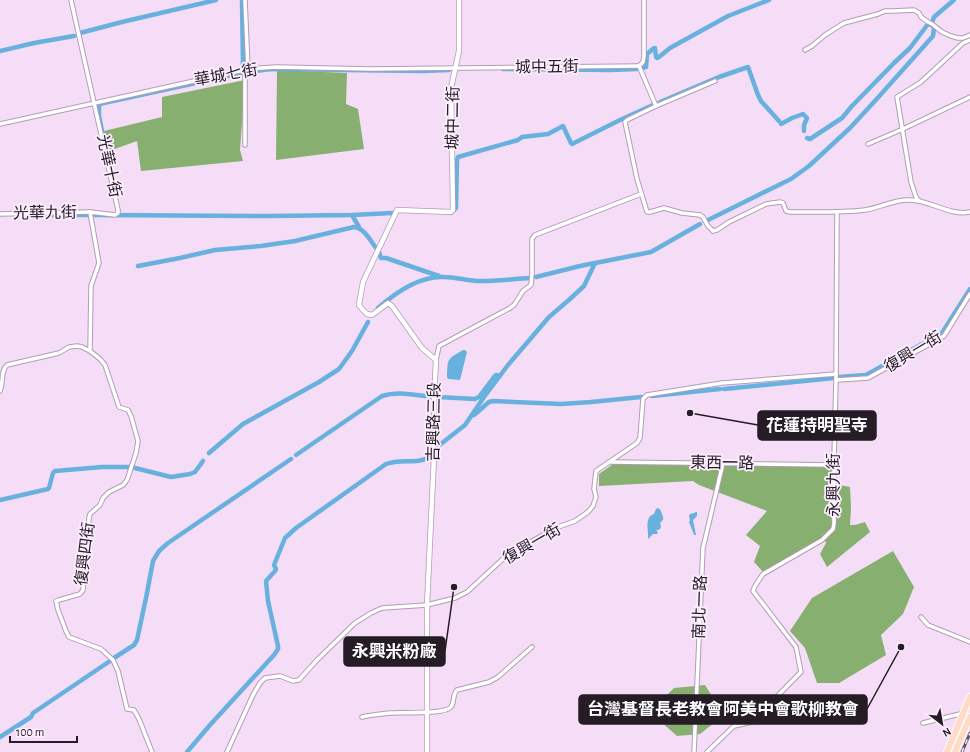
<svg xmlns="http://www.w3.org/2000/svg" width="970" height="752" viewBox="0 0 970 752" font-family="'Alegreya Sans','Noto Sans TC',sans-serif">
  <rect width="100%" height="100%" fill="#f5ddf8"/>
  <g fill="#87af70">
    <path d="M277 70 347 73 346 104 358 109 364 149 276 160Z"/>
    <path d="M245 80 240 150 243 161 141 171 137 141 109 151 104 131 162 117V97Z"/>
    <path d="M616 462 832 467 839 485 850 487 851 507 850 525H855L865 522 870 532 827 567 820 554 826 543V542L823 540 764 573 754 562 760 546 746 535 767 511 699 485 693 481 599 486V474Z"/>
    <path d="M893 551 914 587 903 614 881 635 886 655 839 683H817L805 648 790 631 812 598Z"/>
    <path d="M705 685 724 715 700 734 677 736 659 720 654 708 674 688Z"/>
  </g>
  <g fill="#68b1de">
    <path d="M463 350H465L467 352 460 380 448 379 447 377C448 358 446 360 463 350Z"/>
    <path d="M658 508C661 510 661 511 662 514 664 519 664 519 660 523L661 526 660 529 658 530H656L658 532 657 534H653L648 539C649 531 645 523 650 516L654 514 656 509Z"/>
    <path d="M696 512H697V516L693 520 696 535H694L689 522 690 520 689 516 690 514 694 513Z"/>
  </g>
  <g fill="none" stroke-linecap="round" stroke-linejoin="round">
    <g stroke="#68b1de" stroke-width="4.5">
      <path d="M242 0 243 66"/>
      <path d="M933 20 934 17 954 0"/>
      <path d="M80 33 122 22 216 0"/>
      <path d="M0 51 34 43 74 36"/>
      <path d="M642 68 646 67 647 54 654 48H655L656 57 657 58 659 57 670 48 728 16 769 0"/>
      <path d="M503 69 610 70 637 69"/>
      <path d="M247 72 271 69 422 71 449 70"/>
      <path d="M660 102 719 77 748 67 758 95 761 101 779 121"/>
      <path d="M781 124 792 118 803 114 807 118 804 125V131"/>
      <path d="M807 138 810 139 842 118 852 106 894 63 910 48 928 24 933 26"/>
      <path d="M107 155 99 116V104L242 73"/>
      <path d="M451 213 456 208 457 160 458 157 518 140 522 137 548 134 563 126 571 143 572 144 620 120 653 105"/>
      <path d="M38 215H90"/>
      <path d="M95 215 270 216 352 215 392 213"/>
      <path d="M352 215 359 227"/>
      <path d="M706 221 791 179 809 166 850 128 874 102 933 36 934 28"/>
      <path d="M379 252 381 258H386L439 276"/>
      <path d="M138 266 180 258 215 250 261 246 295 241 354 227C364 228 370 240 376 248"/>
      <path d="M536 277 580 266 651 252 700 224"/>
      <path d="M378 308C394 294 418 277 441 277 454 276 467 281 480 281 497 281 513 279 530 278"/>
      <path d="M839 377 866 375 942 333 970 289"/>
      <path d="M724 389 834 378"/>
      <path d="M652 396 720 389"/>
      <path d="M438 397 475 399 479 397 494 377 496 375 500 376"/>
      <path d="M474 415 489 402 493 401 561 404 591 402 641 397"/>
      <path d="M437 447 465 425 484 397 508 365 549 317 570 299 584 286 595 263"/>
      <path d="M209 453 243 424 319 382 339 369 352 351 368 322"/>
      <path d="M296 455 382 396C398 391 417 395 433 397"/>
      <path d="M135 468 171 477 190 474 195 472 203 461"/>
      <path d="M0 500 48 489 49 488 53 473 55 471 102 467H131"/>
      <path d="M114 658 134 645 137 640 146 598 153 561 159 551 168 543 291 459"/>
      <path d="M0 737 31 717 33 713 110 661"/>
      <path d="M187 752 210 725 274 655 278 649V646L268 601 266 581 275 571 276 569 274 565 285 538 296 528 386 464C402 458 415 465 430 457"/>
    </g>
    <defs>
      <g id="minor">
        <path d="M71 0 118 210V213L115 215 90 212 99 263 91 286 90 351"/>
        <path d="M644 0V56L643 62 639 66 656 106 627 120 625 122 637 179 647 212H650L664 208 682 213 700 215 703 217 708 226 713 231 717 230 729 222 766 204 780 202 783 203 786 211 790 212C815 212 840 213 865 210 880 208 894 199 910 200 930 200 949 216 970 212"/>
        <path d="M805 50 812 46 825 35 844 23 878 14 885 11H892L914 10 919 13 921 17 928 22 932 24 942 32 951 36 958 38H963L970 35"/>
        <path d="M656 106 715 81"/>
        <path d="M0 124 248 69 276 67 370 69 639 66"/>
        <path d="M868 144 903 129 970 97"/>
        <path d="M245 145V75L248 69 245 0"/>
        <path d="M919 201 916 197 911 182 897 97 921 82 963 43 970 40"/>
        <path d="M0 214 90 212"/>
        <path d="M436 360 439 346 510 308 514 305 523 291 531 285 532 274V239L535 235 641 194"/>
        <path d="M836 380 868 378 944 336 970 294"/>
        <path d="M0 391C4 381 0 372 7 365L59 353 69 347 77 346 82 347 90 351 100 359 105 365 119 407 128 410 131 416 138 441 136 453 127 480 123 485 109 492 103 498 100 505 90 514 89 518 83 590 80 594 59 600 56 601 58 610 66 631 69 637 101 649 113 660 118 671 127 709 134 710 139 719 152 752"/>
        <path d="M611 462 834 465"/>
        <path d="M921 617 928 625 970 642"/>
        <path d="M362 717C371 715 381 714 390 713 402 712 444 715 451 707 455 702 452 695 457 690L489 682 498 677 532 647"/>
        <path d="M923 723 964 713"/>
        <path d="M227 752 253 695 260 683 265 678 280 676 293 681 299 680 317 660 355 623 371 613 382 608 427 605 455 598 467 592 505 557 543 535 558 527 575 521 588 512 593 506 596 497 594 489 596 471 637 443 640 438 643 399 647 395 722 383 836 374"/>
        <path d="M694 752 703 548 723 463"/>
        <path d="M707 752 734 726 752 722 801 672 796 647 753 591 755 586 763 574 822 540 833 529 834 524V460L836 380 837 212"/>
      </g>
      <path id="tertiary" d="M427 752V605L434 457V398L436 360 422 348 392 306 388 303 372 315 367 314 362 309 359 305 363 282 397 210 451 212 453 210 451 88 459 51V0"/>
      <g id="primary">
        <path d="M947 752 970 697"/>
        <path d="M955 752 970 717"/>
      </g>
    </defs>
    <use href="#minor" stroke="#b29cb6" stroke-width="5.5"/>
    <use href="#tertiary" stroke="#b29cb6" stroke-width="6"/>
    <use href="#primary" stroke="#fff" stroke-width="8"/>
    <use href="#minor" stroke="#fff" stroke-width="3.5"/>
    <use href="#tertiary" stroke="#fff" stroke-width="4.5"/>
    <use href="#primary" stroke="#ffdbc5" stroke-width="6"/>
    <defs>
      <path id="rail" d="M962 752 970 733"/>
    </defs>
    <use href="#rail" stroke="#605362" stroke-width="3"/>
    <use href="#rail" stroke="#fceefe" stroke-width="1.5" stroke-dasharray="4.5" stroke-linecap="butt"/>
  </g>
  <g text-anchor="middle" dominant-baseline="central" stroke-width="3.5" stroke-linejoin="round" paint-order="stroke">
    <g font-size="16" fill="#251c26" stroke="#fceefe">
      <text transform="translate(547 67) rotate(-1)">城中五街</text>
      <text transform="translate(226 75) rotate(-10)">華城七街</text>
      <text transform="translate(453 118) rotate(-89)">城中二街</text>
      <text transform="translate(109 166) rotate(78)">光華十街</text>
      <text transform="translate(45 213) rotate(-1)">光華九街</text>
      <text transform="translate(913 352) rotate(-31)">復興一街</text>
      <text transform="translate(434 422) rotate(-89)">吉興路三段</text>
      <text transform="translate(722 463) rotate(1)">東西一路</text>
      <text transform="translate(834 485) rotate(-90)">永興九街</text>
      <text transform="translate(532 544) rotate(-30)">復興一街</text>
      <text transform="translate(85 554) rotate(-83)">復興四街</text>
      <text transform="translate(700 607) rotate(-88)">南北一路</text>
    </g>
  </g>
  <path fill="none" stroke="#251c26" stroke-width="1.5" d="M690 413L758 425M454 587L445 651M901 647L867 709"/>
  <g fill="#251c26" stroke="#fceefe" stroke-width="1.5">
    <circle cx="690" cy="413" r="4"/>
    <circle cx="454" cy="587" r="4"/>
    <circle cx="901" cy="647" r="4"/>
  </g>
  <g fill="#251c26" stroke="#251c26" stroke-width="1.5">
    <rect x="758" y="411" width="118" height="29" rx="4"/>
    <rect x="344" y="637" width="101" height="29" rx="4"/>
    <rect x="579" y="695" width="288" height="29" rx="4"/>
  </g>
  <g font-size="17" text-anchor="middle" font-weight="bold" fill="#fff">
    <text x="817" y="431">花蓮持明聖寺</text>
    <text x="394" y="657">永興米粉廠</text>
    <text x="723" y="715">台灣基督長老教會阿美中會歌柳教會</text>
  </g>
  <g transform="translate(942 724) rotate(149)" stroke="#fceefe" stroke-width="3" paint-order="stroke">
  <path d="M0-3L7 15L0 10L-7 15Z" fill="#251c26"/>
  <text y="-6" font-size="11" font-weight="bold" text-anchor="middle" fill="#251c26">N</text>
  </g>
  <path d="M10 736v6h67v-6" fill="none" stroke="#251c26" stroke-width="2"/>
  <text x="16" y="736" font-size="12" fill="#251c26" stroke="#fceefe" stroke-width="3" paint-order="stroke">100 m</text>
</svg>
